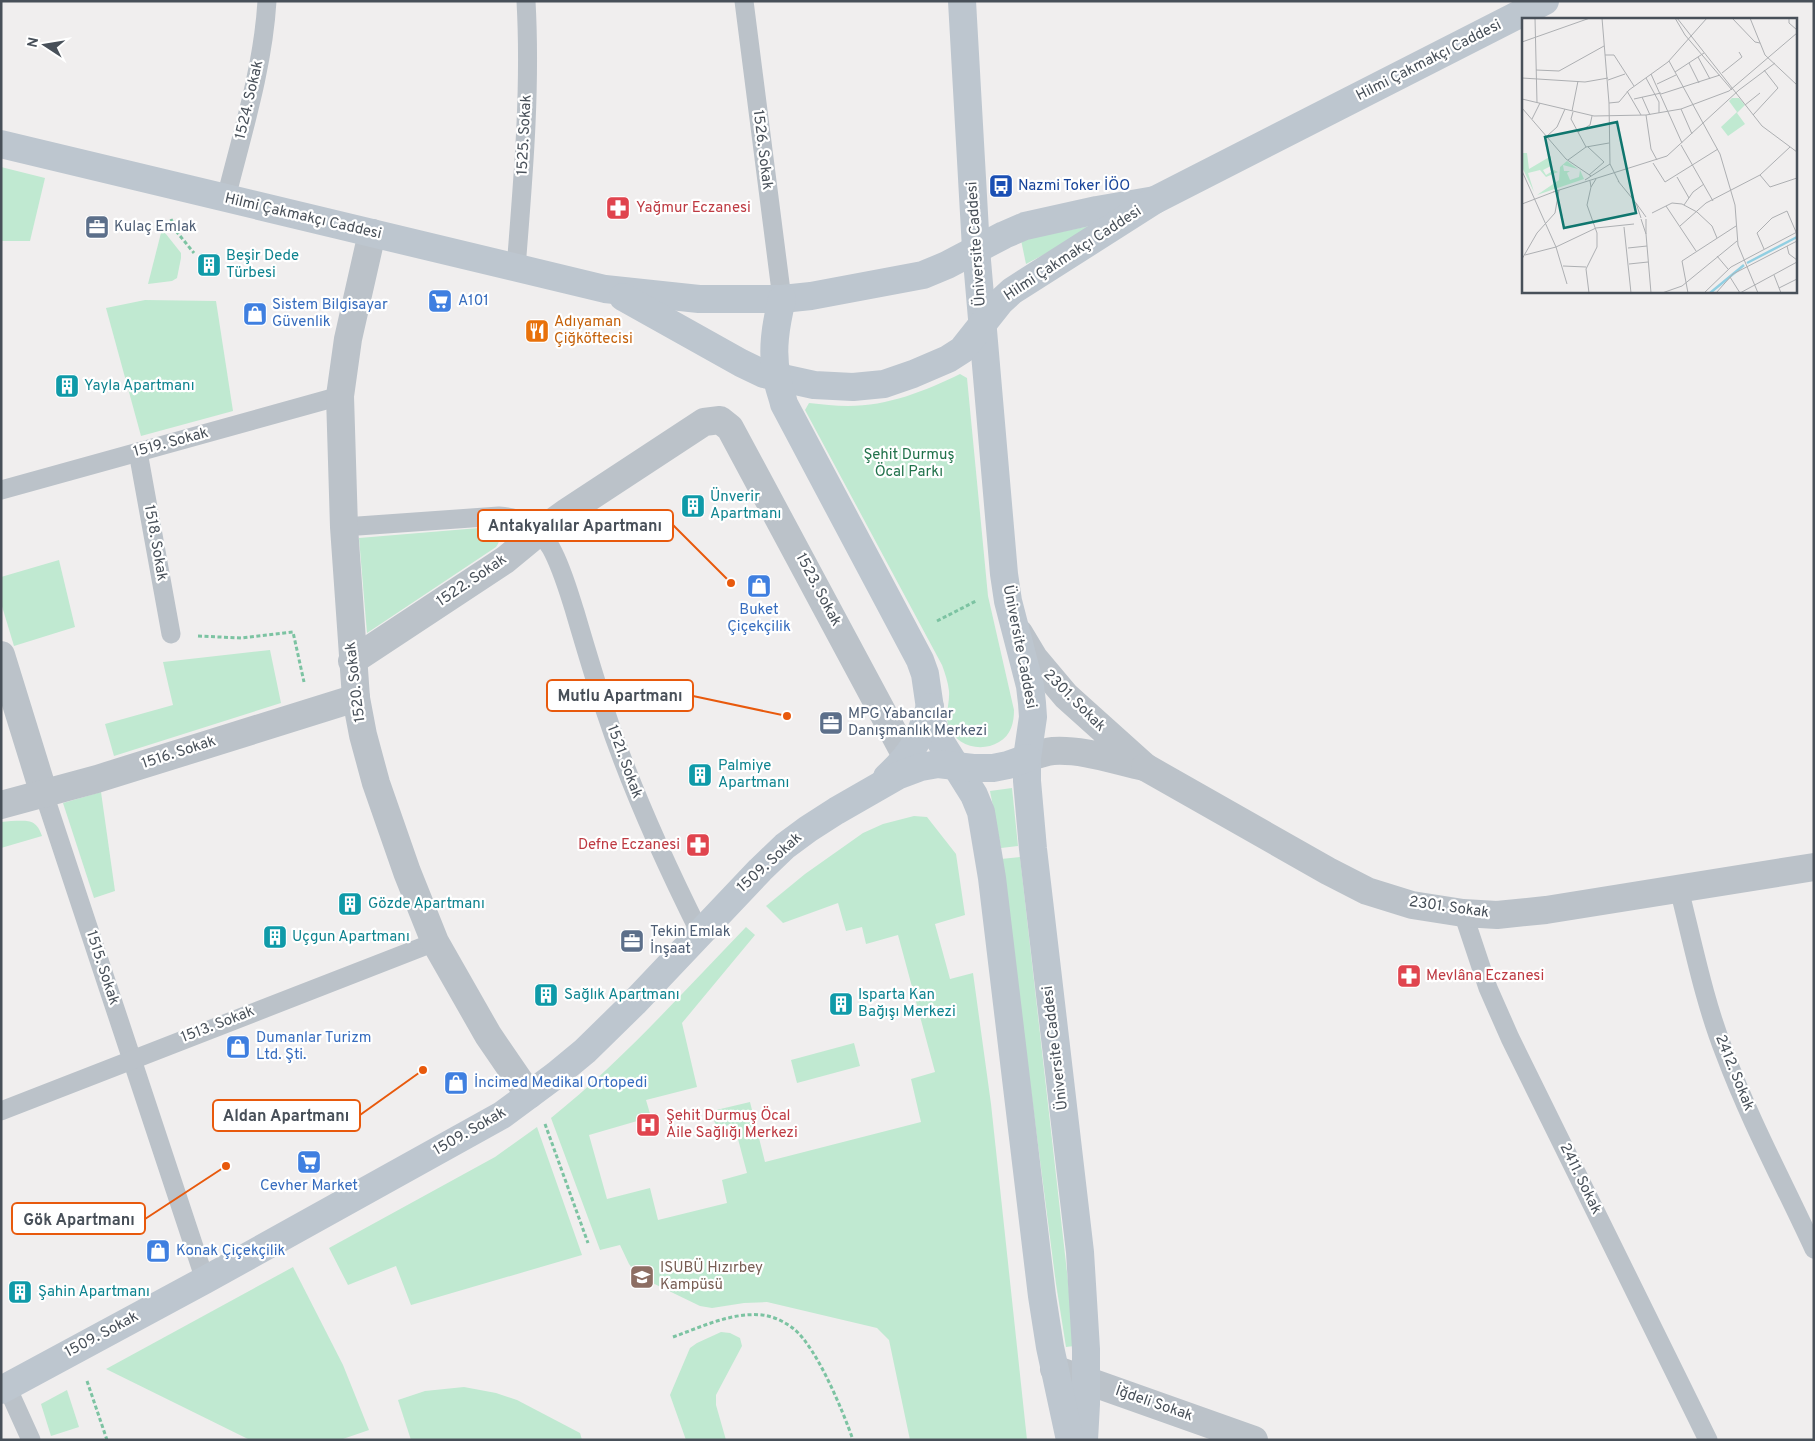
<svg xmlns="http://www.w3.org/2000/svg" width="1815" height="1441" viewBox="0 0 1815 1441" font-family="Overpass,sans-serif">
  <rect width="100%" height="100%" fill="#f0eeee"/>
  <g fill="#c0e9d1">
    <path d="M1 167 45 178 30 241H1Z"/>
    <path d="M1104 223 1026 264 1021 240Z"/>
    <path d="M162 229 181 253V258L177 278 172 281 148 284Z"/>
    <path d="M145 300 216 301 233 411 141 436 106 308Z"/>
    <path d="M960 374 967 378 988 596 1014 710C1014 723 1011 735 999 742 981 753 955 746 948 725 945 714 950 702 949 691 948 682 945 673 942 665L805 410 809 403C822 404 835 406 848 406 888 406 925 391 960 374Z"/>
    <path d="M491 527C501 531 502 539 496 547L367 633 359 538Z"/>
    <path d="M59 560 75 627 14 646 1 603V577Z"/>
    <path d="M270 650 281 703 114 756 105 724 173 705 163 662Z"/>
    <path d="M1012 788 1018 846 1001 848 990 791Z"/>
    <path d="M101 792 115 891 94 898 63 803Z"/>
    <path d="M914 816 927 817 956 854 965 915 935 924 950 979 973 973 991 1104 1027 1440H910L889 1340 877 1328 767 1302 744 1303 712 1308 700 1306 638 1276 629 1264 620 1245 600 1250 551 1118C622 1061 683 992 746 927L755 935 682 1023 697 1087 646 1100 651 1117 589 1135 607 1199 650 1188 658 1220 727 1203 722 1180 747 1173 734 1124 716 1128 712 1111 750 1102 765 1162 921 1122 911 1079 935 1072 898 935 866 944 862 927 846 931 838 903 783 923 766 906 805 874 863 833 883 824Z"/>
    <path d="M11 821C27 821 36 818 42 836L1 848V822Z"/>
    <path d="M1020 857 1068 1281 1074 1346 1066 1347 1056 1284 1001 859Z"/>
    <path d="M854 1043 860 1066 797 1083 791 1060Z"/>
    <path d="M537 1127 582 1255 411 1305 396 1266 348 1285 329 1248 495 1157Z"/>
    <path d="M293 1267 343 1365 369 1430 340 1440H250L106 1369Z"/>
    <path d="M721 1332 730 1333 740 1338 742 1346 716 1395V1405L726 1440H686L670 1395 690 1348 697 1343Z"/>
    <path d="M464 1387 496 1393 517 1400 580 1433 582 1440H411L398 1400 425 1391Z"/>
    <path d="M67 1390 79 1427 51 1436 41 1404Z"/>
  </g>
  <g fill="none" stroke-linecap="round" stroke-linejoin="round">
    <g stroke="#7cc3a2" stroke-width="3" stroke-dasharray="4 2.5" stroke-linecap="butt">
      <path d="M171 219 176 231 194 253"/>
      <path d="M937 621 976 601"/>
      <path d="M198 636 241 638 293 632 304 682"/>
      <path d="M545 1124 588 1243"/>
      <path d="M673 1337C701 1327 732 1312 762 1315 773 1316 785 1322 794 1329 817 1348 843 1411 853 1440"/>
      <path d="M87 1381 107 1440"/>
    </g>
    <g stroke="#bbc2c9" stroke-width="19">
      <path d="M744 1 782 299"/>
      <path d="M226 198C242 134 263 68 267 1"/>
      <path d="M516 268C523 179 531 90 526 1"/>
      <path d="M138 452 171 634"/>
      <path d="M1 490 340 396"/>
      <path d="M344 527 499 516C524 518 538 527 551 548 562 568 568 590 575 612 585 646 595 680 606 713 631 789 664 861 700 933"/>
      <path d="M44 794 205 1280"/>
      <path d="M1679 889C1693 944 1704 1001 1725 1054 1750 1121 1784 1184 1814 1249"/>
      <path d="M1463 913 1488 988 1510 1038 1708 1440"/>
      <path d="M1 1111 435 942"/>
      <path d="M7 1387 31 1440"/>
    </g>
    <g stroke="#bbc2c9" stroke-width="28">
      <path d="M372 233 348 339 340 396 344 527 356 698 363 735 376 783 407 872 435 942 488 1035 529 1095"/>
      <path d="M1019 633 1034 658 1066 696 1145 767C1116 761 1083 749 1053 751 1044 752 1036 755 1027 758"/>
      <path d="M1 655 44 794"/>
      <path d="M352 661 505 560 539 532 567 512 704 422 720 420 730 428 913 769"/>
      <path d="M1145 767 1328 871 1367 891 1412 905 1463 913 1497 915 1546 910 1814 867"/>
      <path d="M1 805 97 779 356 698"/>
      <path d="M1054 1369 1254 1440"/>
    </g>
    <g stroke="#bdc6cf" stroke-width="28">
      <path d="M962 1 976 249 1004 574 1008 601 1030 686 1032 703 1033 717 1027 758V781L1033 849 1080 1252 1086 1349V1404L1084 1440"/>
      <path d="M1 144 605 289 699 299H782L811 296 923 275 947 265 1004 235 1025 226 1097 210 1155 200"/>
      <path d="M623 297 741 363 764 374 814 385 853 387 884 384 913 374 948 359 962 350 1000 302 1012 291 1155 200 1545 1"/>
      <path d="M782 299C776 324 771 351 777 377 778 386 782 395 784 404L920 660 925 674 932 722 937 736 974 795 981 812 992 878 1042 1296 1050 1347 1070 1440"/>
      <path d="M887 777C913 753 919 740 930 707"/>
      <path d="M1 1390 205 1280 502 1115 556 1075 585 1051 634 1003 760 870 785 846 808 829 836 811 897 776 921 767 938 764 973 768H993L1008 765 1027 758"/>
    </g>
  </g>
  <defs>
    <symbol id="bus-square" viewBox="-11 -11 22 22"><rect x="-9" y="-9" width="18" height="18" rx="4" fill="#1a4fb4" stroke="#fff"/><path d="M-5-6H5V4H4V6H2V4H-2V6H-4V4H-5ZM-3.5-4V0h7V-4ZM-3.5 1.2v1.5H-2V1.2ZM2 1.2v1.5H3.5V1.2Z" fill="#fff"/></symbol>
    <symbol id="pharmacy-square" viewBox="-11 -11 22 22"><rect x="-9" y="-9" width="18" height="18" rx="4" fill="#e0444e" stroke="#fff"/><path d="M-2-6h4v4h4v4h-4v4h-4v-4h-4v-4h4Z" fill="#fff"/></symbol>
    <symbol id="office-square" viewBox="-11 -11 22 22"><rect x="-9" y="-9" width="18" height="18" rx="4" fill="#5c6f8a" stroke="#fff"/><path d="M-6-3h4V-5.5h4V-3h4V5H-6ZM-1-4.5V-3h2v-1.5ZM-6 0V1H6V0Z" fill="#fff"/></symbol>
    <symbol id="building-square" viewBox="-11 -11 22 22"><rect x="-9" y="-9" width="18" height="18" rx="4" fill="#0f9aa8" stroke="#fff"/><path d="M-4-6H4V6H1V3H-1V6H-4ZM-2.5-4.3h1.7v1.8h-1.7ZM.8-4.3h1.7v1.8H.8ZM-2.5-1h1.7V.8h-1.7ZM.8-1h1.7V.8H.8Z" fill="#fff"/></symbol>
    <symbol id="supermarket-square" viewBox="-11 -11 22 22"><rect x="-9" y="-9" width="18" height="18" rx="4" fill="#3f7fe0" stroke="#fff"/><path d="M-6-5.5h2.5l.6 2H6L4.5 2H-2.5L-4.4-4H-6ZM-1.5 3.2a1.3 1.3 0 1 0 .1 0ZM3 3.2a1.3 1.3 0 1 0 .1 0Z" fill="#fff"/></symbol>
    <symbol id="shop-square" viewBox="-11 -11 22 22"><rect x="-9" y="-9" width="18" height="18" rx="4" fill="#3f7fe0" stroke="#fff"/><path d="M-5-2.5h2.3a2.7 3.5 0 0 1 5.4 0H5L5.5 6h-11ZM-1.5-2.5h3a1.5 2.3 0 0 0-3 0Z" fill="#fff"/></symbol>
    <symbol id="restaurant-square" viewBox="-11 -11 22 22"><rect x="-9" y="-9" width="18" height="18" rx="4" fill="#e8710a" stroke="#fff"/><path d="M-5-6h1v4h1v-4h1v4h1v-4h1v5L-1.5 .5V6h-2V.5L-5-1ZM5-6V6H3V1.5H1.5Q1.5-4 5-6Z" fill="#fff"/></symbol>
    <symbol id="hospital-square" viewBox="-11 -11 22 22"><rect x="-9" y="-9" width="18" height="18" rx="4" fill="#e0444e" stroke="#fff"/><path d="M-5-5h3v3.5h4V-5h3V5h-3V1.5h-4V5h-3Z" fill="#fff"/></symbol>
    <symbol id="university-square" viewBox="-11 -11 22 22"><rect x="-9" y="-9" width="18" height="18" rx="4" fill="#8d6e63" stroke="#fff"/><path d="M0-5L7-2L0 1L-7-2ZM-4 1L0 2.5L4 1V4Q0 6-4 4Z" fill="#fff"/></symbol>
  </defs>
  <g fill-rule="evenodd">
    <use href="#bus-square" x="987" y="172" width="28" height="28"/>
    <use href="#pharmacy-square" x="604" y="194" width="28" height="28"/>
    <use href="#office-square" x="83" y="213" width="28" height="28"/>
    <use href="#building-square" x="195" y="251" width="28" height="28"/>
    <use href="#supermarket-square" x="426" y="287" width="28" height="28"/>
    <use href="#shop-square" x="241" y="300" width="28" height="28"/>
    <use href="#restaurant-square" x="523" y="317" width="28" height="28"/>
    <use href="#building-square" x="53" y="372" width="28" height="28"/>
    <use href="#building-square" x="679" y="492" width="28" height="28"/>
    <use href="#shop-square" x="745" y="572" width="28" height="28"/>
    <use href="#office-square" x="817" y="709" width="28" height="28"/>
    <use href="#building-square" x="686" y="761" width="28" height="28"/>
    <use href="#pharmacy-square" x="684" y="831" width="28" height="28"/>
    <use href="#building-square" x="336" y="890" width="28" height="28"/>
    <use href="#building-square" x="261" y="923" width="28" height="28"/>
    <use href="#office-square" x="618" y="927" width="28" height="28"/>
    <use href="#pharmacy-square" x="1395" y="962" width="28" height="28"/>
    <use href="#building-square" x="532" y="981" width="28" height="28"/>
    <use href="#building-square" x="827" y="990" width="28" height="28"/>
    <use href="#shop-square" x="224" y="1033" width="28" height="28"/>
    <use href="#shop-square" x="442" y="1069" width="28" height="28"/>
    <use href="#hospital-square" x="634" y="1111" width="28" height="28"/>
    <use href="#supermarket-square" x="295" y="1148" width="28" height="28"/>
    <use href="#shop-square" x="144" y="1237" width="28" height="28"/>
    <use href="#university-square" x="628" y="1263" width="28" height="28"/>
    <use href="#building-square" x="6" y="1278" width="28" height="28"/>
  </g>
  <g text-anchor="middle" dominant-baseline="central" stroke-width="4.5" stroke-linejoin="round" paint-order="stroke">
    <g font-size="15" fill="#485059" stroke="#fff">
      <text transform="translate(1429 61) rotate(-27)">Hilmi Çakmakçı Caddesi</text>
      <text transform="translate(250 100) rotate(-77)">1524. Sokak</text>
      <text transform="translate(525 135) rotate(-87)">1525. Sokak</text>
      <text transform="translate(762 150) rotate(83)">1526. Sokak</text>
      <text transform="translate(303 217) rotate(13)">Hilmi Çakmakçı Caddesi</text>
      <text transform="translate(977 244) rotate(-94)">Üniversite Caddesi</text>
      <text transform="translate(1073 254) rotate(-33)">Hilmi Çakmakçı Caddesi</text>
      <text transform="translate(171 443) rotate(-15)">1519. Sokak</text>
      <text transform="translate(155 543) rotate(80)">1518. Sokak</text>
      <text transform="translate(472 581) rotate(-34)">1522. Sokak</text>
      <text transform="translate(818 590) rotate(62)">1523. Sokak</text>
      <text transform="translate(1019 647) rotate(79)">Üniversite Caddesi</text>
      <text transform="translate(356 682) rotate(-97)">1520. Sokak</text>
      <text transform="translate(1074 701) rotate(45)">2301. Sokak</text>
      <text transform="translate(179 753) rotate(-18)">1516. Sokak</text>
      <text transform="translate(624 762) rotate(70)">1521. Sokak</text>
      <text transform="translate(770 863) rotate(-42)">1509. Sokak</text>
      <text transform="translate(1449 908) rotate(8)">2301. Sokak</text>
      <text transform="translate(102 968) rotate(72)">1515. Sokak</text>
      <text transform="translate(218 1025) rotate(-21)">1513. Sokak</text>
      <text transform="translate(1056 1048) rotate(-97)">Üniversite Caddesi</text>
      <text transform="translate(1734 1073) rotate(68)">2412. Sokak</text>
      <text transform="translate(470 1132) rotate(-30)">1509. Sokak</text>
      <text transform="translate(1580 1179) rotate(64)">2411. Sokak</text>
      <text transform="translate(102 1335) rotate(-28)">1509. Sokak</text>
      <text transform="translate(1154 1404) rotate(19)">İğdeli Sokak</text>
    </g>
    <g font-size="15" fill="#164399" stroke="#fff" text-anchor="start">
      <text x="1018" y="186">Nazmi Toker İÖO</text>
    </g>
    <g font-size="15" fill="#be3a42" stroke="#fff" text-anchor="start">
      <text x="636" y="208">Yağmur Eczanesi</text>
      <text x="680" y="845" text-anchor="end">Defne Eczanesi</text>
      <text x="1426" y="976">Mevlâna Eczanesi</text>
      <text x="666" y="1116">Şehit Durmuş Öcal<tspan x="666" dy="17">Aile Sağlığı Merkezi</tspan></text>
    </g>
    <g font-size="15" fill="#4e5e75" stroke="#fff" text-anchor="start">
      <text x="114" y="227">Kulaç Emlak</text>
      <text x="848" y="714">MPG Yabancılar<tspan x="848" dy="17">Danışmanlık Merkezi</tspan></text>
      <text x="650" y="932">Tekin Emlak<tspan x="650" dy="17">İnşaat</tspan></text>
    </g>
    <g font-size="15" fill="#0d838f" stroke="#fff" text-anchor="start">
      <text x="226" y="256">Beşir Dede<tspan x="226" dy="17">Türbesi</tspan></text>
      <text x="84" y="386">Yayla Apartmanı</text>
      <text x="710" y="497">Ünverir<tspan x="710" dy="17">Apartmanı</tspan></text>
      <text x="718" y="766">Palmiye<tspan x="718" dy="17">Apartmanı</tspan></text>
      <text x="368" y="904">Gözde Apartmanı</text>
      <text x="292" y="937">Uçgun Apartmanı</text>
      <text x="564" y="995">Sağlık Apartmanı</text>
      <text x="858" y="995">Isparta Kan<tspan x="858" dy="17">Bağışı Merkezi</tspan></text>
      <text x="38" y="1292">Şahin Apartmanı</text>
    </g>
    <g font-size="15" fill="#366cbe" stroke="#fff" text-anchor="start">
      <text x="458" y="301">A101</text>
      <text x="272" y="305">Sistem Bilgisayar<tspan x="272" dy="17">Güvenlik</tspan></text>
      <text x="759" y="610" text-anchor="middle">Buket<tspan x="759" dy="17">Çiçekçilik</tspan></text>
      <text x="256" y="1038">Dumanlar Turizm<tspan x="256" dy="17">Ltd. Şti.</tspan></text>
      <text x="474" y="1083">İncimed Medikal Ortopedi</text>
      <text x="309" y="1186" text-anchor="middle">Cevher Market</text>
      <text x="176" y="1251">Konak Çiçekçilik</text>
    </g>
    <g font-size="15" fill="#c56008" stroke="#fff" text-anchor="start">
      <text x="554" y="322">Adıyaman<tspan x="554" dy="17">Çiğköftecisi</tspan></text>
    </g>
    <g font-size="15" fill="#21724b" stroke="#fff">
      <text x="909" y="455">Şehit Durmuş<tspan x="909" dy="17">Öcal Parkı</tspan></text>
    </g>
    <g font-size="15" fill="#785e54" stroke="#fff" text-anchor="start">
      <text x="660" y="1268">ISUBÜ Hızırbey<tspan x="660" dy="17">Kampüsü</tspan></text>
    </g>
  </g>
  <g transform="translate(1522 18)">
    <rect width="275" height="275" fill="#f0eeee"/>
    <path d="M210 80H217L223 87 215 95 223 106 206 118 199 109 215 94 207 83ZM0 135H5L7 151 29 138V148L21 152 24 157 32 152 36 154 24 159 18 152 6 155 12 174 0 149ZM45 143 56 151 41 147 42 153H48L45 155 48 162 57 159 58 152 62 161 15 177 37 162 38 149Z" fill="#c0e9d1"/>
    <path fill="none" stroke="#92cfe2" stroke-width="2.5" d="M225 245 275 219M188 275 222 247"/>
    <path fill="none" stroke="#adafb2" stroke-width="1" d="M13 0 15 85M80 0 87 85 88 146M153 0 163 17 210 72M155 0 240 108 275 134M210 0 233 24 238 25M228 0 243 37 275 67M267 0V5L275 12M0 24 68 0M83 37H92L112 68M176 39 188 61M147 43 198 136 213 187 216 227 236 275M167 45 177 65M14 52 37 53 82 28M153 54 182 35M200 55 220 39 217 34M129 56 160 125M0 60 63 64 86 60M124 60 137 84V95M86 62 103 56M135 66 154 57M105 73 119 97M139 76 198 57M120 79 128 97M0 81 72 98 124 97 159 91 207 73 275 15M112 81 139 75M87 85 97 84 107 72 146 44 185 0M223 87 238 75M0 90 44 141 69 158M159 91 170 116M50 93 56 63M51 94 49 101 64 129M124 97 129 131 135 142M231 97 256 70 242 52M10 101 18 85M56 114 68 107 70 98M25 118 35 109 43 91M159 127 191 183M66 129 82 144 67 157M46 142 64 129 87 125M131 145 143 164 196 131M0 153 34 229 45 266M238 157 248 169 275 160M155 159 167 180M63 162 88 146 97 164M68 163 69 169 74 161M96 163 114 185M31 174 145 138 217 72 253 45M0 186 34 173M162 187 171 174 182 166M144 188 174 233M130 195 150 185 160 186 175 194 190 208 195 220M119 200 114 185 124 199M119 201 124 216V201M158 208 184 185 238 157 268 129M102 209 109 275M124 216 129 275M265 228 267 236 275 242M106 230 125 228M242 231 235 215 250 200 265 193 274 214M3 237 34 229 74 210 112 206M195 238 206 251M0 241 15 215 33 195 37 172M107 246 126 244M41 248 64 249M252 257 259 275M208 259 218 275M257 270 275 261M67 275 64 251 75 229V215L65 187 69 169M140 275 160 268 215 223M166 275 160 243 214 208M182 275 209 249 275 214M194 275 211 256 275 223M218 275 275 244"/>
    <path fill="#0f766e" fill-opacity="0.15" stroke="#0f766e" stroke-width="2.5" d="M95 104 114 195 42 210 23 119Z"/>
    <rect width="275" height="275" fill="none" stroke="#485059" stroke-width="2.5"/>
  </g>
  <path fill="none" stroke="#e8590c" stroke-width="2" d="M731 583L673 525M787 716L693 696M423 1070L360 1115M226 1166L145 1219"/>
  <g fill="#e8590c" stroke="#fff" stroke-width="2">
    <circle cx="731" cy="583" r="5"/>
    <circle cx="787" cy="716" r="5"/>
    <circle cx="423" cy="1070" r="5"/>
    <circle cx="226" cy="1166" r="5"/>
  </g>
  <g fill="#fff" stroke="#e8590c" stroke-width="2">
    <rect x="478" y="510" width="195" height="31" rx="5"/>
    <rect x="547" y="680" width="146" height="31" rx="5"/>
    <rect x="213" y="1100" width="147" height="31" rx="5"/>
    <rect x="12" y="1203" width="133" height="31" rx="5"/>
  </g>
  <g font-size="16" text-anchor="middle" font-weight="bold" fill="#485059">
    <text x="575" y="531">Antakyalılar Apartmanı</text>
    <text x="620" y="701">Mutlu Apartmanı</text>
    <text x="286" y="1121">Aldan Apartmanı</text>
    <text x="79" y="1225">Gök Apartmanı</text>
  </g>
  <rect width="1815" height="1441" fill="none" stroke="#485059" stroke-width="5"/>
  <g transform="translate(45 45) rotate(282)" stroke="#ffffff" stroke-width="4" paint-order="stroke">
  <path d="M0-4L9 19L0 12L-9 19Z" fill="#485059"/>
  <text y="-8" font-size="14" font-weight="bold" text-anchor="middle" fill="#485059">N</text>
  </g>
</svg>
